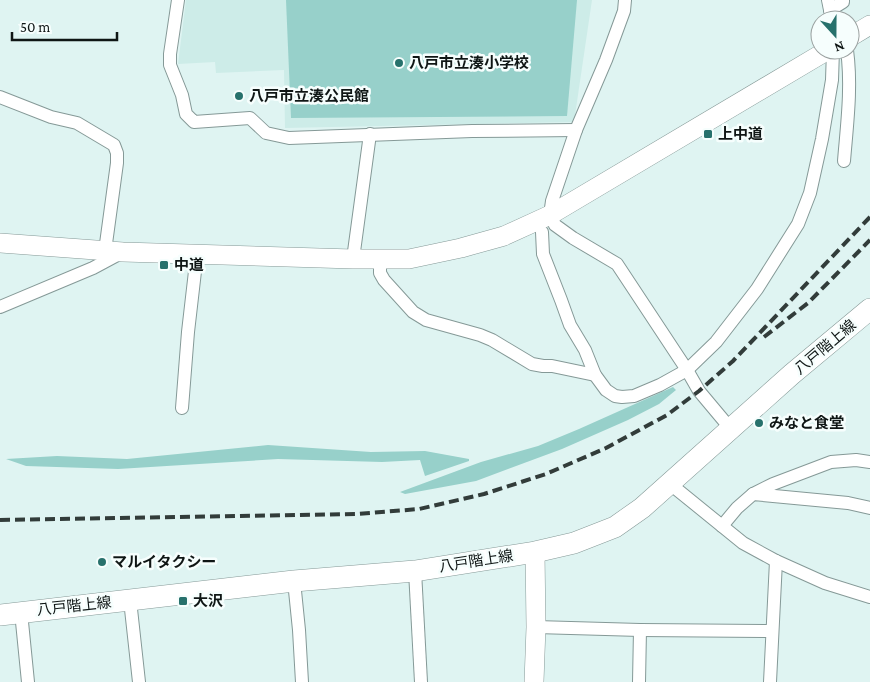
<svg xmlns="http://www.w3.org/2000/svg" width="870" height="682" viewBox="0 0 870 682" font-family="'Crimson Pro','Noto Sans JP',serif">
  <rect width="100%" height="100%" fill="#dff4f2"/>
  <path fill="#cdece8" d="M186 0H592L574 122 285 128 284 70 216 73 215 62 178 64Z"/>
  <g fill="#97d0ca">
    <path d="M286 0H577L567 116 291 118Z"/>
    <path d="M673 387 676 390 659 404 628 420 562 449 476 481 405 494 400 492 481 462 538 446 579 429Z"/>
    <path d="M268 445 371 452 425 451 469 459V461L425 476 420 460 382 462 278 459 118 469 26 466 6 459 57 456 127 459Z"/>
  </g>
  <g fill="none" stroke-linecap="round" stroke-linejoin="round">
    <defs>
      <g id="street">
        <path d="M178 0 170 54V65L182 95 186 114 194 122 250 118 266 133 289 138 472 131 576 130"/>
        <path d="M625 0 624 11 606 60 576 130 552 201 550 215 555 225 573 238 617 264 687 370 699 391 730 428"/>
        <path d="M828 0 832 20"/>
        <path d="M830 10 843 2V0"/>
        <path d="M0 97 51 117 77 123 114 145 117 153V163L105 251"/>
        <path d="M844 161C847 124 852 87 847 50"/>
        <path d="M542 232 543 254 561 300 570 325 585 350 595 375 606 390 615 396 622 397 634 396 660 385 687 370 716 342 757 289 798 224 810 193 822 139 832 80 833 50"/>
        <path d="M353 259 370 134"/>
        <path d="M380 259V273L384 280 413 312 426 320 480 335 492 340 532 364 543 366H552L595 375"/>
        <path d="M0 307 93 268 121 253"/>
        <path d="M182 408 188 332 197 254"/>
        <path d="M669 483 743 543 776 561 825 583 870 597"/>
        <path d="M753 494 773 484 831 462 856 460 870 462"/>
        <path d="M722 526 737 508 753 494 848 503 870 508"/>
        <path d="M415 571 421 682"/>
        <path d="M294 581 299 630 302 682"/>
        <path d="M130 600 139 682"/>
        <path d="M21 612 28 682"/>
        <path d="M536 627 640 630 772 631"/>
        <path d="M639 682 640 630"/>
        <path d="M770 682 776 561"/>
      </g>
      <g id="secondary">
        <path d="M850 37 870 25"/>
        <path d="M0 243 123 252 353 259H409L461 248 504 236 550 215 828 50"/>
        <path d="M534 682 536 627 535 552"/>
      </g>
      <path id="primary" d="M0 615 294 581 415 571 535 552 574 543 615 527 642 508 792 374 870 309"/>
    </defs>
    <use href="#street" stroke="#859997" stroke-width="14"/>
    <use href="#secondary" stroke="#859997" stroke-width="20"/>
    <use href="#primary" stroke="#859997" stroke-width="22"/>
    <use href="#street" stroke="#fff" stroke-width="12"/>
    <use href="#secondary" stroke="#fff" stroke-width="19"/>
    <use href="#primary" stroke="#fff" stroke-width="21"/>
    <g stroke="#323c3a" stroke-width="4" stroke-dasharray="10 5" stroke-linecap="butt">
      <path d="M764 337 808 303 870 240"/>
      <path d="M0 520 357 514 419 509 484 494 546 474 606 448 667 415 699 391 733 361 870 217"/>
    </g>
  </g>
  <g fill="#27716c" stroke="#f6fefd" stroke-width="2">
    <circle cx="399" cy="63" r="5"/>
    <circle cx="239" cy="96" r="5"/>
    <rect x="703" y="129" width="10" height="10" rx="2.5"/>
    <rect x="159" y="260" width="10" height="10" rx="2.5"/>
    <circle cx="759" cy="423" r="5"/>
    <circle cx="102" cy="562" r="5"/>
    <rect x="178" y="596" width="10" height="10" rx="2.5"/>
  </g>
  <g text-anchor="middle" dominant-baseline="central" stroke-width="5" stroke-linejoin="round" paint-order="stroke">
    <g font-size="15" font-weight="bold" fill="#0f1615" stroke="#f6fefd" text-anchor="start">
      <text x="409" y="63">八戸市立湊小学校</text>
      <text x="249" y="96">八戸市立湊公民館</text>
      <text x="718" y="134">上中道</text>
      <text x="174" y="265">中道</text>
      <text x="769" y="423">みなと食堂</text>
      <text x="112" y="562">マルイタクシー</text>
      <text x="193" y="601">大沢</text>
    </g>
    <g font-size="15" fill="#0f1615" stroke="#f6fefd">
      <text transform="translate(825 347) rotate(-40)">八戸階上線</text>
      <text transform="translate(476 561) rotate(-9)">八戸階上線</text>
      <text transform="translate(74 606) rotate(-6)">八戸階上線</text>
    </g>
  </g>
  <g transform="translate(835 35) rotate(159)"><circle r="24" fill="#f6fefd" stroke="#9aa1a0"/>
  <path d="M0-4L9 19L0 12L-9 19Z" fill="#27716c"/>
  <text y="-8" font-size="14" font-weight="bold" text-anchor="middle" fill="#0f1615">N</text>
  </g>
  <path d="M12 32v8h105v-8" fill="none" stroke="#0f1615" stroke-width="2.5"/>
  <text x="20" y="32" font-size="15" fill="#0f1615" stroke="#f6fefd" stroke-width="4" paint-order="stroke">50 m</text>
</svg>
